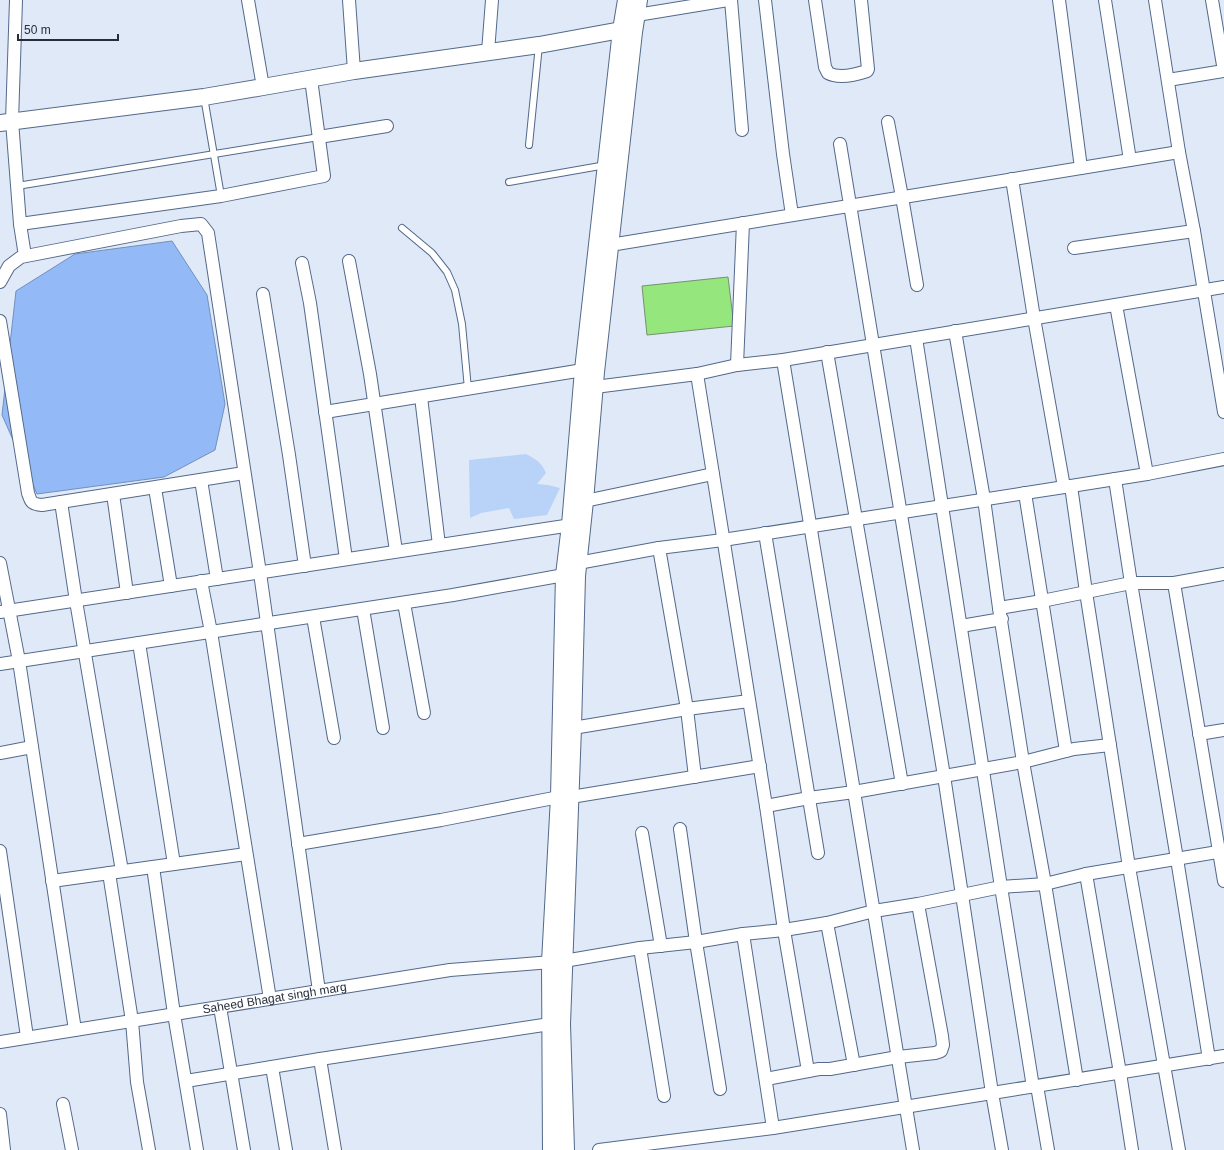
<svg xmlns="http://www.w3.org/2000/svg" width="1224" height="1150" viewBox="0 0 1224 1150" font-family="Helvetica,sans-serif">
  <rect width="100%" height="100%" fill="#dfe9f8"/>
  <path fill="#b9d2f7" d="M526 454C537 460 541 462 546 473L537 484 548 485 560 488 547 515 514 519 509 508 481 513 470 518 469 460Z"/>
  <path fill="#93baf6" stroke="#7290be" d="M172 241 207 295 225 404 215 450 164 477 37 494 2 415 16 291 75 254Z"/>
  <path fill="#95e67d" stroke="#77916f" d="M728 277 734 326 647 335 642 286Z"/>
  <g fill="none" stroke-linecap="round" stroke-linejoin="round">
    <defs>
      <g id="lane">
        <path d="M204 97 221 196"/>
        <path d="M529 145 539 45"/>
        <path d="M509 182 606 165"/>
        <path d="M17 186 319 137"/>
        <path d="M402 228 432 253 447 272 455 290 462 324 468 389"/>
      </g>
      <g id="street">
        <path d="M16 0 12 121 20 224 25 256"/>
        <path d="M248 0 263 87"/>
        <path d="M349 0 354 71"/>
        <path d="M731 0 742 130"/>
        <path d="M765 0 783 154 792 215"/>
        <path d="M815 0 825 67 828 73C839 79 855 75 867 71L868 69 861 0"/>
        <path d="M1059 0 1081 168"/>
        <path d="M1105 0 1130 160"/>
        <path d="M1155 0 1179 152 1194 231 1224 412"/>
        <path d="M1212 0 1224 71"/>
        <path d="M637 15 728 0"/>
        <path d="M488 52 492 0"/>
        <path d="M1168 80 1224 71"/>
        <path d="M888 122 902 197 917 285"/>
        <path d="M319 137 387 126"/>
        <path d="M840 144 944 776 992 1093 1002 1150"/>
        <path d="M1012 179 1034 318 1064 487"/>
        <path d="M20 224 221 196 324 176 311 79"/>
        <path d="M604 246 1179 152"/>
        <path d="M1074 248 1194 231"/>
        <path d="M349 261 370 374 396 551"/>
        <path d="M302 263 310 303 346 559"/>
        <path d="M0 282 9 266 21 257 181 226 201 224 208 233 260 573 319 991"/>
        <path d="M263 294 289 455 305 566"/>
        <path d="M1116 305 1147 474"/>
        <path d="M0 321 28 493C31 502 31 504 42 505L244 473"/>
        <path d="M916 338 1001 887 1033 1087"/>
        <path d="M827 352 902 784"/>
        <path d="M783 360 913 1150"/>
        <path d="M737 365 743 223"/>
        <path d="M697 374 766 806 784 930 808 1071"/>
        <path d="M595 387 697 374 737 365 783 360 1224 287"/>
        <path d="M421 397 439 545"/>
        <path d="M325 412 583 370"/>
        <path d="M1115 479 1131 583 1177 859 1209 1059"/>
        <path d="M201 480 217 579"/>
        <path d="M1071 486 1086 592 1129 867 1179 1150"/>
        <path d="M155 488 171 586"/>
        <path d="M1025 493 1066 751"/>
        <path d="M113 494 127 593"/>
        <path d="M585 501 713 474"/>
        <path d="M61 502 76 601 122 871"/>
        <path d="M765 533 818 853"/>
        <path d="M659 548 687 709 695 777"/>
        <path d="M0 563 19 661 75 1030"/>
        <path d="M578 563 659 548 723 540 1071 486 1147 474 1224 459"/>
        <path d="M201 581 211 632 270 999"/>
        <path d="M1174 583 1224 881"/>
        <path d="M404 603 424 713"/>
        <path d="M999 608 1042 601 1131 583H1174L1224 574"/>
        <path d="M363 609 383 728"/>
        <path d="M0 612 578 524"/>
        <path d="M313 617 334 738"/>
        <path d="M961 626 1002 619"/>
        <path d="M139 643 174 864"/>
        <path d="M0 664 453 595 564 575"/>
        <path d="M573 728 687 709 749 701"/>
        <path d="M1199 734 1224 730"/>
        <path d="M0 753 32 747"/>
        <path d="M571 797 760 766"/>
        <path d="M766 806 809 798 854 792 1023 762 999 608 984 499 955 331"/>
        <path d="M680 829 696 942 720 1089"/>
        <path d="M642 833 661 946"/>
        <path d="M298 844 441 820 559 797"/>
        <path d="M0 851 27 1037"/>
        <path d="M153 867 174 1014 197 1150"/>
        <path d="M109 873 132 1021 137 1082 149 1150"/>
        <path d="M1086 874 1120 1073 1132 1150"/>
        <path d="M52 881 246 854"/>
        <path d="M827 923 854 1065"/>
        <path d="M743 934 773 1128"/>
        <path d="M640 948 664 1096"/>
        <path d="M220 1007 244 1150"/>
        <path id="s1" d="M0 1042 450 970 564 961 640 948 696 942 743 934 784 930 827 923 874 911 918 904 1001 887 1045 884 1086 874 1224 851"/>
        <path d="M320 1059 335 1150"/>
        <path d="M272 1067 286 1150"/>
        <path d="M766 1079 819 1069H830L898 1057 935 1053 941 1051 943 1045 942 1036 918 904"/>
        <path d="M1077 1080 1045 884 1023 762 1074 749 1110 745"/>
        <path d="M186 1081 320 1059 550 1024"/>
        <path d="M1037 1086 1048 1150"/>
        <path d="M63 1104 72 1150"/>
        <path d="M0 1114 4 1150"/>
        <path d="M599 1150 773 1128 1224 1056"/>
      </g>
      <g id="secondary">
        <path d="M0 123 204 97 263 87 354 71 539 45 621 30"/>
        <path d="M551 1150 550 962 559 797 564 575 570 525 583 370 621 30 626 0"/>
        <path d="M566 1150 562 1024 573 728 577 576 585 501 596 372 634 32 639 0"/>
      </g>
    </defs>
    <use href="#lane" stroke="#536989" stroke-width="8"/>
    <use href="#street" stroke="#536989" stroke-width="14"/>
    <use href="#secondary" stroke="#536989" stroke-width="18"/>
    <use href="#lane" stroke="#fff" stroke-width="6"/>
    <use href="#street" stroke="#fff" stroke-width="12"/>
    <use href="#secondary" stroke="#fff" stroke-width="16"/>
  </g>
  <g text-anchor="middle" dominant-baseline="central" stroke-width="3" stroke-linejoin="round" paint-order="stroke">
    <g font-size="12" fill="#242d3c" stroke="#dfe9f8">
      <text stroke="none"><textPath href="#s1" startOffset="278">Saheed Bhagat singh marg</textPath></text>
    </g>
  </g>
  <path d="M18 34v6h100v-6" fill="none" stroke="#242d3c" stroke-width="2"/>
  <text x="24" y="34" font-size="12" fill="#242d3c" stroke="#dfe9f8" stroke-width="3" paint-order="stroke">50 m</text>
</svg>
